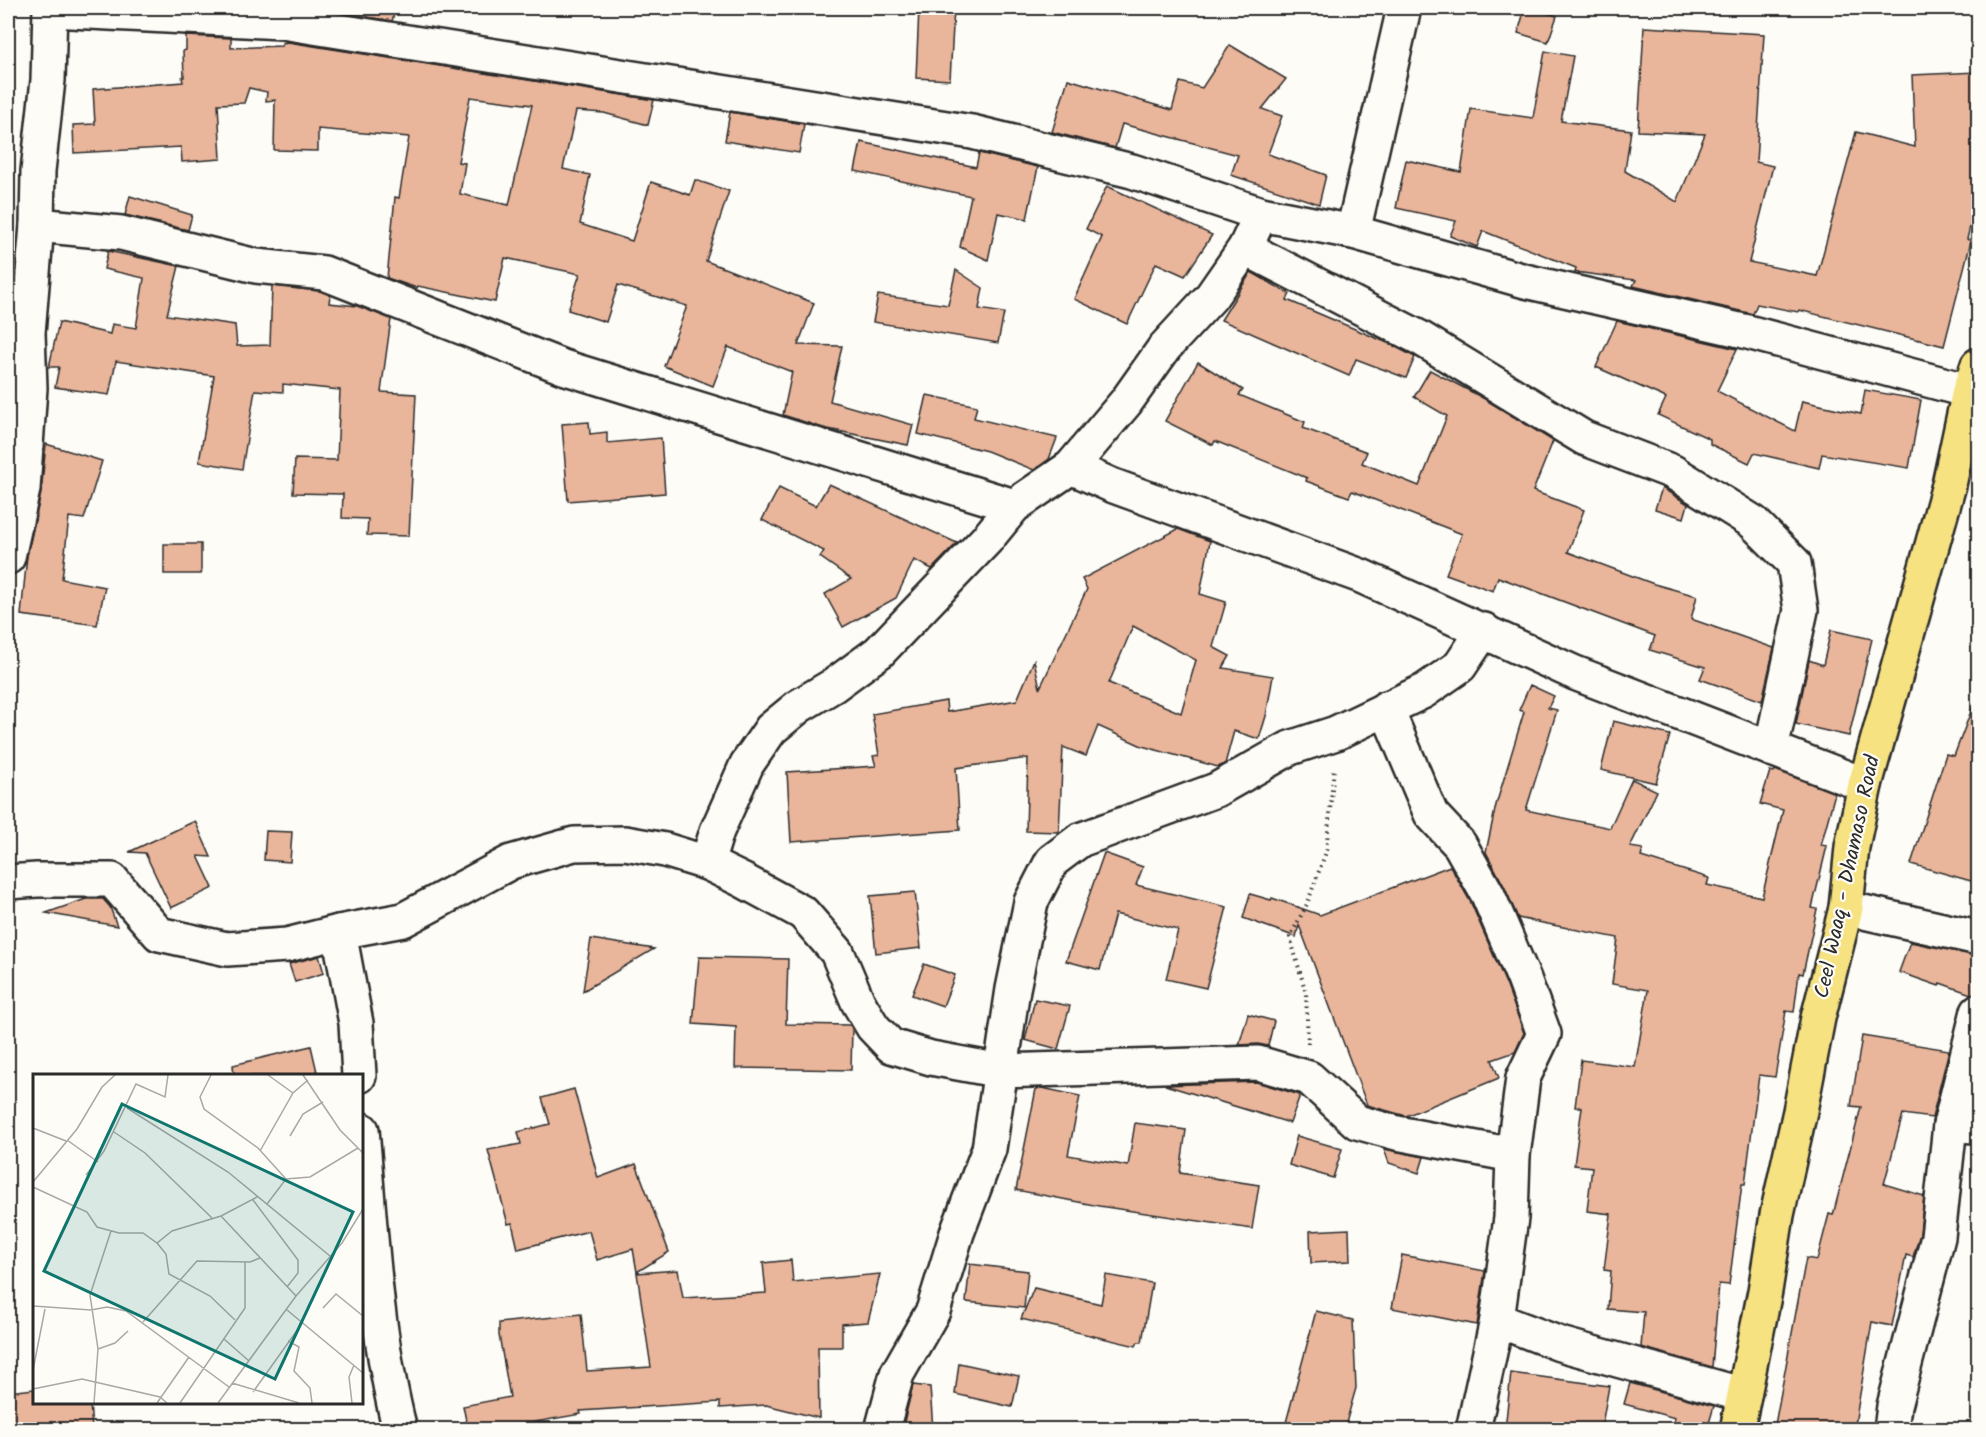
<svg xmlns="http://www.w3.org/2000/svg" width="1986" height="1437" viewBox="0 0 1986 1437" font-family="Kalam,sans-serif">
  <rect width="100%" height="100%" fill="#fdfcf7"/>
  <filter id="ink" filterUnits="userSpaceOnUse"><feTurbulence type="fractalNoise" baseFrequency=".0167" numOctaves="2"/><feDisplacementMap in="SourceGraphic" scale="12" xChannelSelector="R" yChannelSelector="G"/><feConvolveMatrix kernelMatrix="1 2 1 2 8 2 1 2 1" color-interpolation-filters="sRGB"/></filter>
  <g filter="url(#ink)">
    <g fill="#e9b59b" stroke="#2b2b2b" stroke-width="1.5" fill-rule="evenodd">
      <path d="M310 8H396L392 21Z"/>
      <path d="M919 8H954L950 80 916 78Z"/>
      <path d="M1525 8H1532L1557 16 1548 42 1518 33Z"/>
      <path d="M1644 27 1764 34 1756 162 1773 166 1749 262 1817 276 1856 132 1915 147 1912 75 1978 72V193L1967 239 1971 241 1944 346 1799 310 1798 312 1757 304 1753 314 1633 286 1636 280 1575 272 1576 268 1483 231 1477 247 1450 236 1456 221 1396 208 1406 160 1461 172 1471 109 1533 118 1545 51 1573 56 1561 121 1631 130 1625 171 1677 202 1705 134 1638 131Z"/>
      <path d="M186 36 231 38V48L282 46V43L288 42 654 100 648 125 604 113 576 111 563 169 590 175 580 224 632 241 651 182 690 195 695 180 729 191 706 261 814 303 798 345 842 346 830 401 913 425 908 445 823 428 783 415 792 372 728 347 713 386 664 366 687 306 618 285 606 322 568 310 580 274 505 258 495 302 418 286 417 288 387 278 395 197 399 198 409 137 318 129V151L274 150 275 100 266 101 267 92 249 88 244 103 218 104 221 159 182 162 181 147 74 153 73 125 95 124 93 89 183 82 182 77H184L183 51 186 50ZM470 97 532 105 509 205 460 194 465 163 458 162Z"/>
      <path d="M1230 45 1286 79 1262 109 1282 116 1268 154 1326 175 1319 204 1231 175 1238 155 1122 124 1115 148 1052 132 1068 79 1172 110 1180 82 1202 88Z"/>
      <path d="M730 112 804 124 799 153 725 141Z"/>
      <path d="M861 142 976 167 979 153 1038 167 1027 219 998 213 988 260 960 247 971 196 855 171Z"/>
      <path d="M1107 186 1212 235 1185 276 1156 263 1127 324 1074 299 1102 237 1086 229Z"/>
      <path d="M130 196 192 215 188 230 125 215Z"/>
      <path d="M108 251 179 266 167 315 235 325 237 346 270 345 272 286 320 291 330 295 329 303 357 306 391 319 381 392 416 394 409 536 367 535 368 519 342 518 343 494 293 493 295 459 337 460 340 390 283 384V392L255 390 242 469 199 462 214 376 116 361 109 395 55 387 59 367H49L59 322 110 334 112 324 136 328 144 278 104 269Z"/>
      <path d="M956 270 983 288 979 309 1004 313 998 343 873 322 878 295 948 305Z"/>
      <path d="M1251 272 1290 294 1287 300 1390 344 1415 357 1406 378 1356 359 1349 376 1221 320Z"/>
      <path d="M1617 321 1737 349 1717 391 1795 431 1802 401 1861 414 1865 390 1921 400 1909 468 1822 454 1819 468 1754 453 1749 463 1710 444V439L1658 415 1666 398 1596 367Z"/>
      <path d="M1198 362 1243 390 1239 395 1305 422 1303 428 1367 452 1362 463 1419 486 1447 416 1414 397 1430 370 1483 398 1553 441 1533 491 1584 510 1568 552 1654 584 1697 596 1691 619 1774 648 1762 701 1700 679 1705 667 1650 650 1655 636 1498 577 1493 591 1446 574 1462 534 1352 491 1349 497 1306 481 1307 478 1215 441 1213 445 1165 421Z"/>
      <path d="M927 395 977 406 974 418 1057 438 1049 459 1034 470 987 451 918 434Z"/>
      <path d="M589 422 590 434 607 432V443L661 438 665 493 568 501 562 424Z"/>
      <path d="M46 444 102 461 84 519 69 517 62 579 105 587 97 625 21 615 27 556 41 493Z"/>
      <path d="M829 484 957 543 932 569 914 560 896 598 843 627 825 594 851 579 820 557 824 551 762 520 779 488 816 506Z"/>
      <path d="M1662 488 1688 504 1684 518 1655 509Z"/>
      <path d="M1178 529 1210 541 1200 594 1226 602 1213 647 1230 656 1223 668 1273 676 1266 716 1259 739 1234 731 1225 764 1218 767 1142 746 1098 726 1086 756 1063 747 1059 832 1026 831 1028 758 956 768 960 830 791 842 787 772 876 766 873 756 879 755 872 714 946 701 947 712 1017 700 1034 660 1040 688 1087 589 1082 579ZM1133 626 1196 660 1181 713 1109 683Z"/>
      <rect x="164" y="544" width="37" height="30"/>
      <path d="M1831 630 1872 639 1849 736 1796 724 1809 660 1823 665Z"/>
      <path d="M1530 685 1554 696 1548 708 1557 710 1526 810 1610 828 1632 779 1657 791 1630 847 1643 849 1641 857 1709 878 1707 885 1762 897 1783 810 1760 804 1770 771 1774 772 1775 770 1835 793 1821 845 1827 846 1812 908 1817 909 1803 974 1799 973 1794 1012 1786 1011 1775 1077 1759 1075 1745 1184H1742L1729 1285 1719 1284 1712 1367 1641 1347 1644 1312 1608 1309 1611 1271 1604 1270 1611 1214 1587 1211 1592 1167 1574 1165 1582 1107H1575L1581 1060 1635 1067 1648 990 1612 984 1618 938 1518 918 1504 886 1486 852 1496 805 1524 712 1519 710Z"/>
      <path d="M1976 698H1978V883L1911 864 1946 754 1954 756Z"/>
      <path d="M1613 721 1670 735 1656 783 1601 770Z"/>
      <path d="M195 821 211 857 198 856 213 888 171 908 145 853 129 852Z"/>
      <path d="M266 831 292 832 290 862 264 860Z"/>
      <path d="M1104 853 1143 867 1136 885 1227 907 1206 988 1166 979 1178 930 1115 914 1100 970 1066 961Z"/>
      <path d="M1450 866 1471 903 1507 986 1524 1033 1515 1052 1492 1060 1499 1078 1406 1116 1367 1105 1299 925 1296 937 1243 918 1250 894 1271 900 1272 898 1320 915Z"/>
      <path d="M915 892 921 948 876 953 870 896Z"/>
      <path d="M86 899H103L110 907 117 926 46 913Z"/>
      <path d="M591 939 654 949 583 991Z"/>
      <path d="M1910 942 1978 956V993L1971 994 1940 983 1939 986 1899 972Z"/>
      <path d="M319 956 324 973 295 982 289 964Z"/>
      <path d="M699 957 788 959 786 1024 850 1025 852 1028 851 1070 735 1068 736 1027 693 1024Z"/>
      <path d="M924 964 955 975 943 1006 912 995Z"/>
      <path d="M1035 999 1070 1006 1058 1049 1025 1040Z"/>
      <path d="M1248 1014 1274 1021 1268 1046 1258 1044 1239 1045Z"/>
      <path d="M1862 1036 1949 1050 1932 1118 1903 1114 1884 1184 1924 1196 1920 1234 1913 1257 1906 1255 1892 1326 1872 1322 1854 1430H1774L1806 1258 1817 1260 1829 1214 1833 1215 1861 1107 1851 1106Z"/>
      <path d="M311 1046 318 1076H234L233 1065Z"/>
      <path d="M1256 1082 1300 1095 1290 1123 1165 1085Z"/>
      <path d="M1042 1088 1080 1096 1068 1155 1128 1166 1135 1123 1186 1130 1180 1173 1259 1185 1252 1229 1099 1206 1016 1190 1036 1089Z"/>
      <path d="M574 1089 598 1178 636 1164 669 1252 637 1272 633 1249 597 1260 589 1231 518 1249 512 1223 508 1224 488 1150 521 1144 518 1132 550 1124 542 1098Z"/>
      <path d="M1297 1136 1342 1149 1333 1178 1289 1165Z"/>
      <path d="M1384 1149 1424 1157 1419 1173 1389 1163Z"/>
      <path d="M1349 1229 1350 1261 1311 1263 1310 1231Z"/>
      <path d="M1402 1255 1485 1271 1477 1325 1392 1308Z"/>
      <path d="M791 1260 793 1282 880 1274 868 1322 842 1324V1347H818L819 1418 766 1405 720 1408V1402L580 1411 581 1414 489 1430H468L463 1406 510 1397 499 1335V1323L581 1314 587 1371 651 1367 637 1273 678 1270 683 1298 766 1293 763 1263Z"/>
      <path d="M970 1264 1028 1271 1024 1308 966 1302Z"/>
      <path d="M1106 1275 1152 1283 1142 1342H1138L1136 1346 1021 1319 1034 1288 1101 1304Z"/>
      <path d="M1316 1311 1353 1320 1356 1388 1344 1430H1284Z"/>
      <path d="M959 1363 1019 1376 1012 1407 955 1394Z"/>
      <path d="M1511 1373 1609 1386 1601 1430H1505Z"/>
      <path d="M1630 1383 1714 1406 1707 1430H1671L1675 1418 1624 1404Z"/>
      <path d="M913 1385 930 1387 933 1430H902Z"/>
      <path d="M34 1389V1402H90L92 1430H8V1392Z"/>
    </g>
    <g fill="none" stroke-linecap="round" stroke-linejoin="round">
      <defs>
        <g id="minor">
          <path d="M51 10 282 22 972 132 1132 171 1261 214 1353 232 1525 281 1744 331 1969 391"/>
          <path d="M37 225 121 233 256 266 324 273 563 367 1014 506"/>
          <path d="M1353 232 1404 8"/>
          <path d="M1245 248 1420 338 1584 438 1673 472 1753 522 1794 563 1801 610 1771 749"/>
          <path d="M1071 467 1111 485 1361 576 1575 673 1865 785"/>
          <path d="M8 557 23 489 30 388 28 333 37 225 38 171 48 80 50 8"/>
          <path d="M1386 708 1431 814 1460 845 1488 895 1524 979 1544 1034 1523 1078 1513 1155 1511 1218 1497 1320 1473 1430"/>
          <path d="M707 863 744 881 803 913 837 952 858 1002 873 1027 891 1046 931 1058 1001 1071 1258 1063 1309 1078 1357 1122 1397 1133 1513 1155"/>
          <path d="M8 882 37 880H112L159 934 227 949 287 945 339 932 403 920 511 862 574 844 625 843 665 850 707 863 717 831 747 764 771 729 799 706 834 685 879 652 987 539 1014 506 1071 467 1126 402 1165 347 1211 297 1245 248 1261 214"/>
          <path d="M1846 908 1978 938"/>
          <path d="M339 932 356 1023 359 1076"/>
          <path d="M1950 1125 1978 1126"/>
          <path d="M362 1130C371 1230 375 1332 400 1430"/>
          <path d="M1497 1320 1560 1344 1744 1395"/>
          <path d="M882 1430 897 1374 933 1311 957 1233 989 1149 1013 989 1031 902 1052 861 1080 840 1216 790 1290 748 1336 733 1424 691 1460 666 1484 630"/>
          <path d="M1891 1430 1894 1406 1938 1237 1950 1125 1978 1011"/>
        </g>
        <path id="major" d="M1737 1430 1765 1291 1777 1215 1800 1111 1818 1018 1846 908 1852 847 1865 785 1949 485 1969 391 1978 365"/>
      </defs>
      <use href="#minor" stroke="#2b2b2b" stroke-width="38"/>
      <use href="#major" stroke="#2b2b2b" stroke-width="38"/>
      <g stroke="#2b2b2b" stroke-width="4" stroke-dasharray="1.5 4.5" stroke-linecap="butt">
        <path d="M456 8 467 16"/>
        <path d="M1308 1044 1306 993 1290 937 1307 904 1326 852 1334 768"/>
      </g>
      <use href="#minor" stroke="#fdfcf7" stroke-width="33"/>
      <use href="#major" stroke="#f6e281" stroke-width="33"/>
    </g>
  </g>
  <g text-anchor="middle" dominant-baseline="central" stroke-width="4.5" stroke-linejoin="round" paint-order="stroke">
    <g font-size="21" fill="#2b2b2b" stroke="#fdfcf7">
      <text transform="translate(1848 877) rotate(-78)">Ceel Waaq - Dhamaso Road</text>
    </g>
  </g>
  <g transform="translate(33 1074)">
    <rect width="330" height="330" fill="#fdfcf7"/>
    <path fill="none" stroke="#a9a8a5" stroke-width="1.5" d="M178 1 167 23 171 35 225 74 253 105M235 1 260 19M270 1 307 56 330 79M94 34 195 98 297 182M0 54 33 67M81 58 112 79 179 144M257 62 270 40 290 28M34 66 65 88M227 77 260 19 275 6M53 101 71 77 103 10 132 23 135 1M0 108 44 55 69 13 82 1M0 113 54 138 64 153 86 159H110L124 169 139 157 188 142 224 123M220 126 265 186V199L254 213M234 130 253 105 277 103 325 74M188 142 263 222M124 169 133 180 136 200 177 222 202 246M0 232 58 236 74 233 93 237 196 313M290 234 303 220 330 242M254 236 330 299M110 248 164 187 217 188 227 184M191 265 216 287M255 267 266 273 261 297 277 314 279 329M65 275 82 269 95 257M0 296 12 235M199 309 266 329M0 315 49 305 127 323 134 329M220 318 270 248M61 329 65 275 57 221 78 157M124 329 156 283M147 329 212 234V188M185 329 263 222 309 169 330 135M319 329 316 303 321 291"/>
    <path fill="#0f766e" fill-opacity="0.15" stroke="#0f766e" stroke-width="3" d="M89 30 320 138 242 305 11 197Z"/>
    <rect width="330" height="330" fill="none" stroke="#2b2b2b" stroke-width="3"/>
  </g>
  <rect width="1986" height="1437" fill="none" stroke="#fdfcf7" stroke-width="30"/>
  <rect x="15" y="15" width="1956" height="1407" fill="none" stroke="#2b2b2b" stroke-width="2" filter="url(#ink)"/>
</svg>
